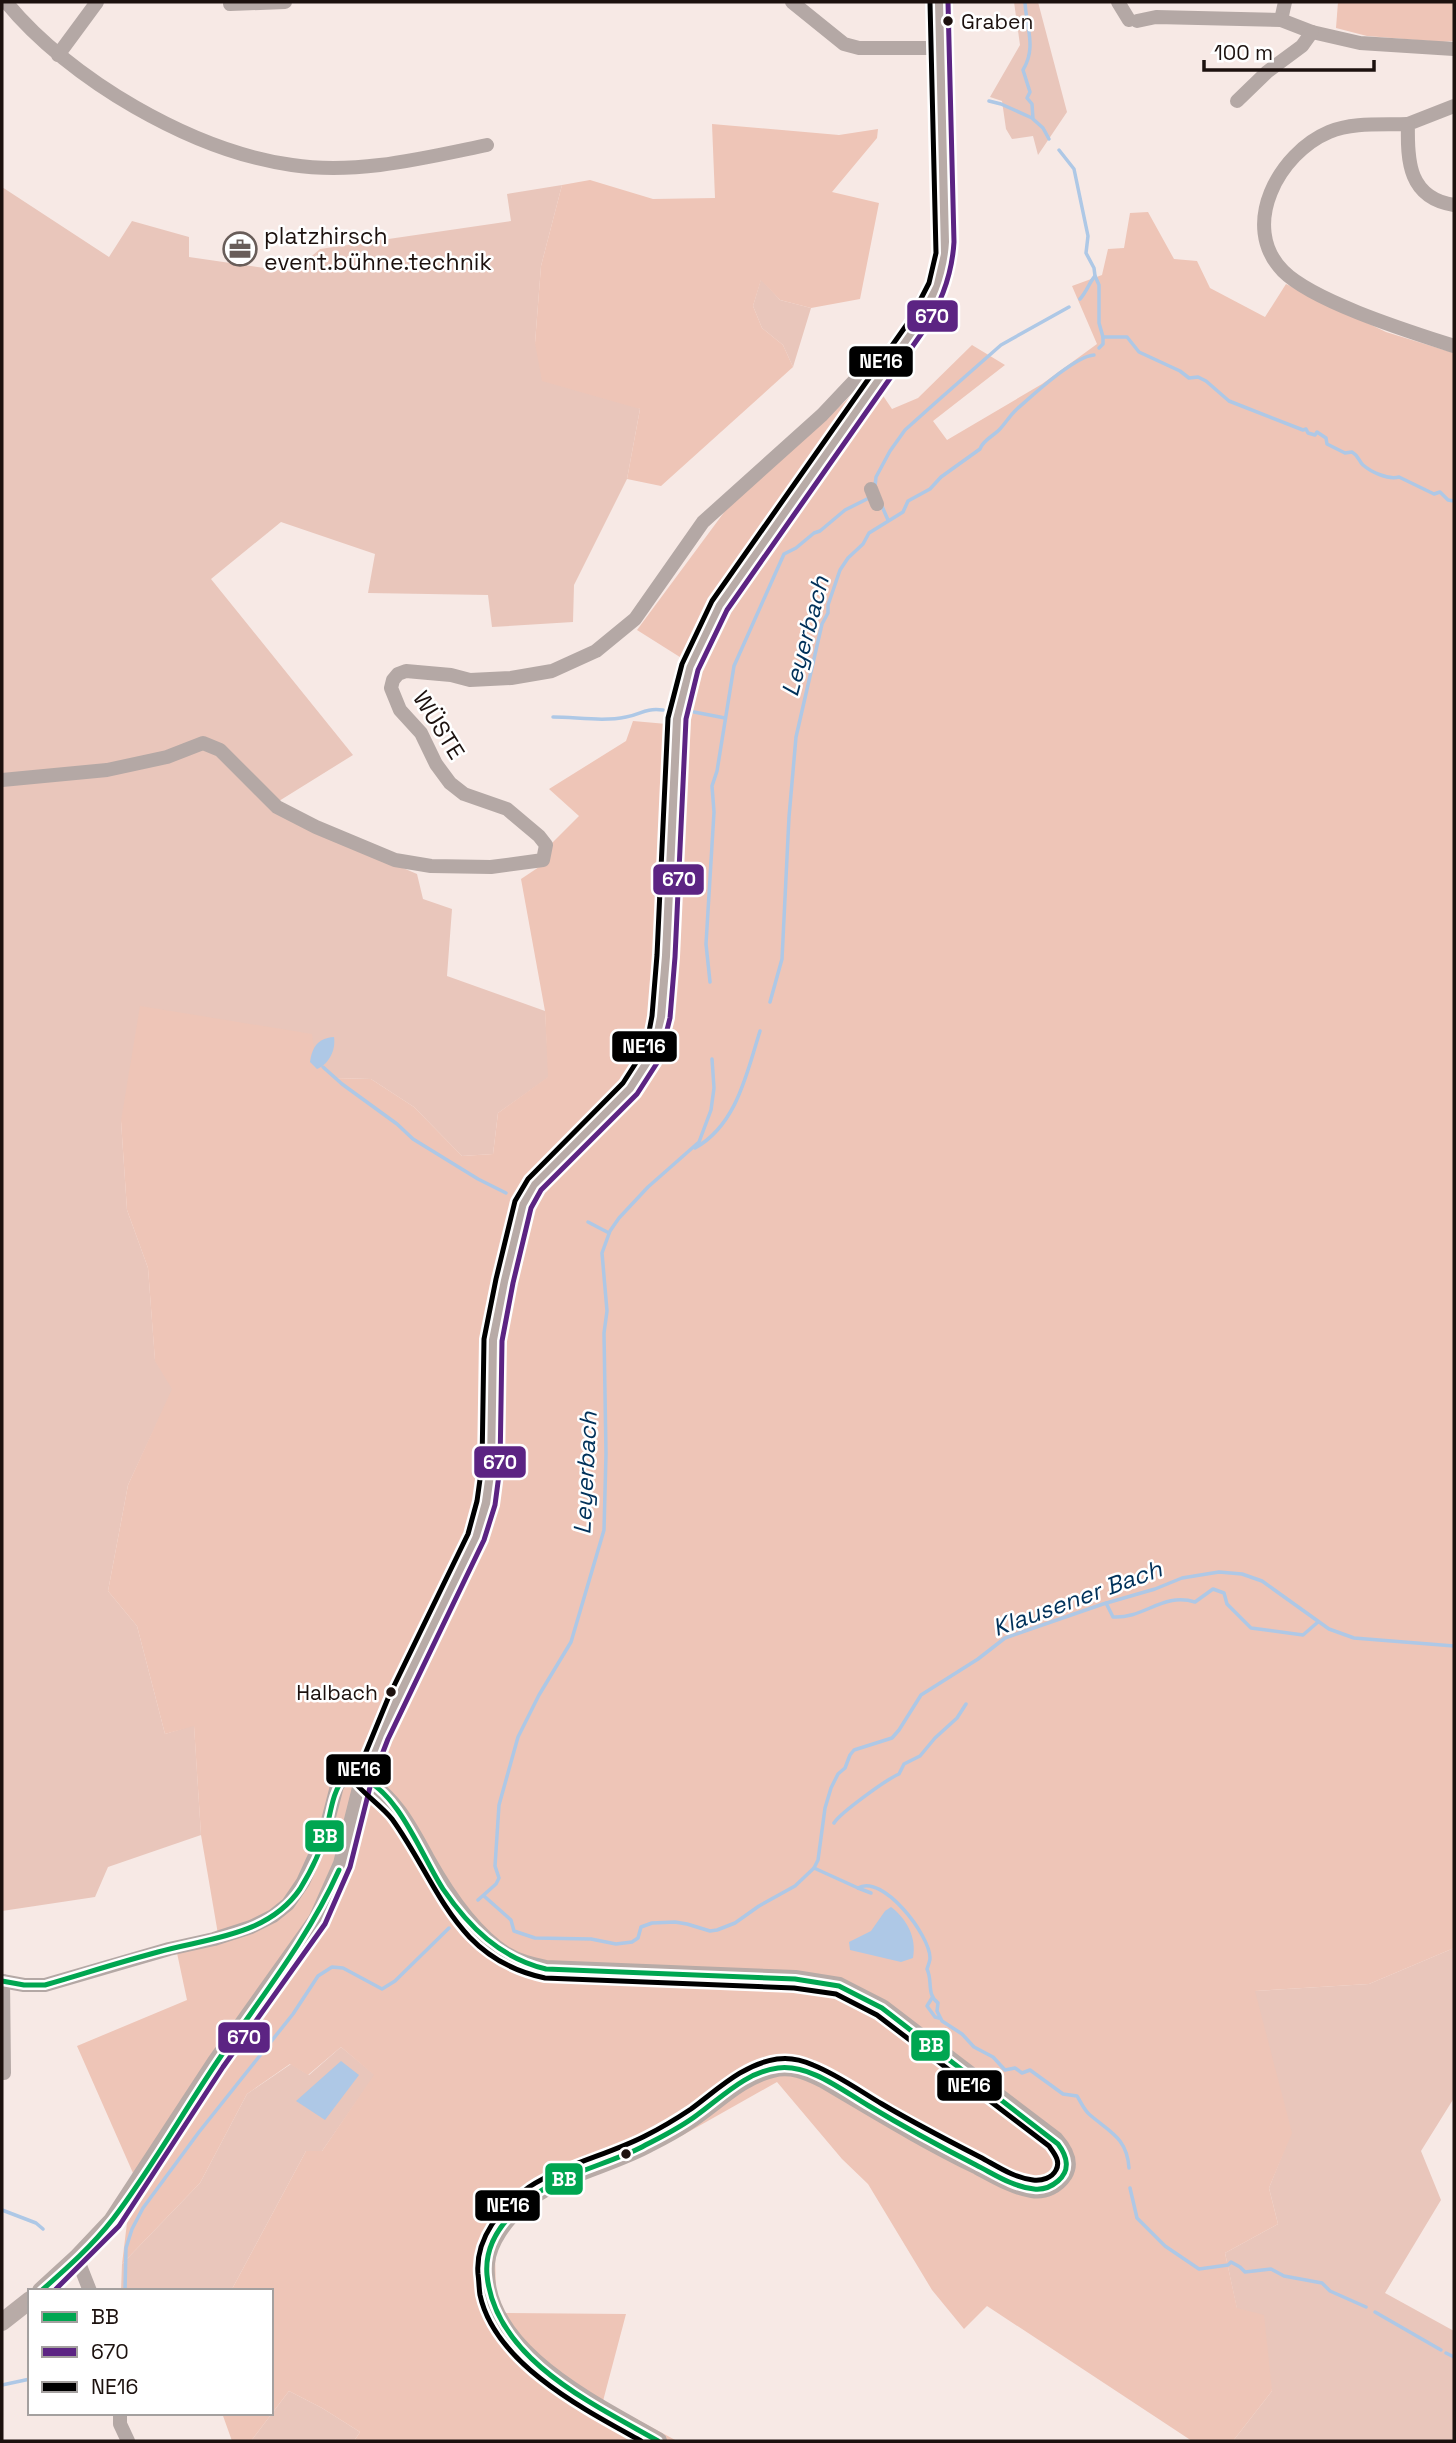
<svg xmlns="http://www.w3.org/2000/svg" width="1456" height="2443" viewBox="0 0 1456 2443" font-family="'Space Grotesk',sans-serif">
  <rect width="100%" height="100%" fill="#f7e9e5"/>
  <g fill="#e9c6bb">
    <path d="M1014 2H1038L1067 112 1038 155 1033 136 1012 139 1006 129 1002 101 990 97 1020 45Z"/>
    <path d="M562 185 541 266 535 343 640 409 627 479 574 585 573 622 492 627 488 595 368 593 375 554 281 522 211 579 353 755 271 806 287 818 417 874 423 899 452 909 447 976 545 1011 549 1077 498 1113 493 1154 462 1156 414 1107 371 1079 334 1078 315 1058 121 1121 127 1210 148 1268 155 1360 173 1389 128 1485 108 1591 137 1626 165 1734 194 1725 201 1835 108 1867 95 1897 2 1911V187L109 257 132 221 189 237V257L293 272 320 249 511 221 507 194Z"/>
    <path d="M761 279 780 300 811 308 793 367 783 345 762 328 753 306Z"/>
    <path d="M1454 1948V2098L1421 2151 1441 2200 1385 2293 1454 2331V2441H1233L1272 2391 1237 2309 1225 2253 1278 2224 1269 2188 1291 2133 1254 1991 1369 1984Z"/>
    <path d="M341 2047 375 2075 322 2151H306L231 2291H121L122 2264 200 2183 247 2094 291 2064 309 2075Z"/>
    <path d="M289 2391 322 2408 360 2432 354 2441H251Z"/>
  </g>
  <g fill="#eec5b7">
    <path d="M1338 2H1454V41L1442 42 1367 36 1336 28Z"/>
    <path d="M712 124 839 135 878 129 877 138 832 192 879 203 860 299 811 308 780 300 761 280 753 306 762 328 783 345 793 367 661 486 627 479 640 409 542 381 535 343 541 266 562 185 590 180 653 199 715 198Z"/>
    <path d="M1148 212 1174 259 1197 261 1210 288 1265 317 1286 284 1386 332 1454 353V1948L1369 1984 1255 1991 1292 2133 1269 2188 1278 2224 1225 2253 1237 2308 1264 2315 1272 2391 1233 2441H1192L987 2306 964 2329 932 2290 868 2184 842 2159 777 2082 683 2135 632 2160 546 2193 515 2219 495 2252 496 2292 505 2313 626 2314 603 2401 677 2441H354L360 2432 322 2408 289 2391 251 2441H232L222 2413H271V2291H231L306 2151H322L374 2075 341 2047 308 2075 290 2064 247 2094 200 2183 122 2264 133 2173 77 2046 187 2000 177 1953 219 1940 201 1835 194 1726 165 1734 137 1626 108 1591 128 1485 172 1389 155 1361 148 1268 127 1210 121 1121 140 1006 312 1034 315 1058 334 1078 371 1079 414 1107 462 1156 493 1154 498 1113 548 1077 545 1011 521 879 545 863 547 848 579 816 549 789 626 741 633 721 667 724 674 683 683 659 637 630 728 507 871 378 892 409 918 398 972 345 1005 365 933 421 947 440 1042 384 1097 344 1072 286 1102 275 1108 249 1124 248 1130 213Z"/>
  </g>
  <g fill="#aec8e6">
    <path d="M334 1037C336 1050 329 1064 317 1069L310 1062C312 1047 318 1038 334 1037Z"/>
    <path d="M891 1907C907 1919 917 1938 913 1958L901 1962 850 1950 849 1942 871 1931 885 1911Z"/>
    <path d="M341 2061 359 2075 325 2120 296 2101Z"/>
  </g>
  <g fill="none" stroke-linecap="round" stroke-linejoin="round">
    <g stroke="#aec8e6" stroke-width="3.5">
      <path d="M1025 2C1026 27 1037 47 1023 70L1030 92 1027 98 1032 104 1033 119 1043 128 1049 139"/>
      <path d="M989 101 1001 104 1032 118"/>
      <path d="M1059 150 1074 169 1088 236 1086 253 1094 268 1095 276C1089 283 1087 291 1080 299"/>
      <path d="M1095 276 1099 285V323L1103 337V344L1099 348"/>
      <path d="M1103 337H1127L1139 352 1180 371 1189 378 1198 377 1206 381 1229 401 1303 430 1306 429 1308 433 1315 435 1317 432 1326 438 1327 444 1345 453 1352 452C1359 456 1358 460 1363 465 1371 472 1388 480 1399 477L1434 494 1440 492 1448 500 1454 501"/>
      <path d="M875 486 876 477 890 451 905 430 934 404 1001 345 1069 307"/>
      <path d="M881 504 888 520"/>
      <path d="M694 712 725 718"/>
      <path d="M553 717C576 717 603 722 626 717 642 714 644 708 663 710"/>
      <path d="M710 982 706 944 714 812 712 786 717 771 734 666 784 554 796 548 814 533 820 531 845 510 869 498"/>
      <path d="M770 1002 782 959 789 817 796 737 822 624 828 613V605L840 570 848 558 863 544 869 533 903 512 908 501 930 489 941 477 980 449C983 440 992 437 999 430 1005 424 1010 415 1017 409 1033 395 1075 356 1094 355"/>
      <path d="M323 1067 342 1084 397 1124 413 1139 478 1179 506 1193"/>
      <path d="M695 1148C737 1125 747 1072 760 1031"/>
      <path d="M588 1222 609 1233"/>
      <path d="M1106 1603 1113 1617C1144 1619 1163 1592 1195 1602L1213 1589 1224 1593 1227 1604 1251 1628 1303 1635 1318 1622"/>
      <path d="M834 1823C840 1813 887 1779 899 1774L904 1764 920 1756 935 1738 957 1718 966 1704"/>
      <path d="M814 1868 858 1888C882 1873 930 1935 930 1958 930 1961 928 1966 927 1969 933 1981 926 1994 938 2003L937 2011 942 2021 962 2034 974 2047 993 2057 1005 2070 1015 2068 1022 2073 1030 2070 1063 2094 1077 2096C1081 2102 1084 2110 1090 2115 1110 2132 1127 2138 1129 2168"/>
      <path d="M858 1888 871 1893"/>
      <path d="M484 1896 511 1920 514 1931 535 1938 591 1939 616 1944 632 1942 638 1938 641 1927 652 1923 675 1922 687 1924 710 1931 717 1930 735 1923 759 1906 795 1886 814 1868 818 1860 825 1808 831 1788 838 1774 845 1768 850 1755 854 1750 892 1738 899 1730 921 1695 978 1659 1005 1638 1103 1604 1155 1589 1182 1578 1219 1572 1242 1574 1262 1581 1329 1629 1354 1638 1454 1646"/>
      <path d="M478 1900 496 1884 499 1878 495 1866 499 1805 518 1737 539 1695 571 1642 604 1530 606 1454 604 1333 607 1311 602 1253 610 1231 619 1218 648 1187 699 1142 711 1110 714 1088 712 1059"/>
      <path d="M932 1998 927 2006 935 2017 939 2018"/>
      <path d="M1130 2188 1137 2218 1165 2246 1199 2269 1228 2265 1231 2262 1240 2267 1245 2272 1271 2269 1284 2276 1322 2283 1330 2291 1366 2307"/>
      <path d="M2 2210 36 2223 43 2229"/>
      <path d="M125 2291 126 2248 132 2229 143 2208 199 2132 293 2014 318 1976 332 1967 343 1968 382 1989 395 1981 449 1928"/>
      <path d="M1375 2312 1441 2350"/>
      <path d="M1446 2353 1454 2357"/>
      <path d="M2 2385 30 2379"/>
    </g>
    <g stroke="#b4a8a5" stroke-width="14">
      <path d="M6 2C69 79 192 151 292 165 357 175 424 158 487 145"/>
      <path d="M792 2 844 44 859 48H940"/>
      <path d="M1118 2 1129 20"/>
      <path d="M230 4 285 2"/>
      <path d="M1281 20 1285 2"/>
      <path d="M1137 21 1156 17 1281 20 1312 32 1360 43 1454 49"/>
      <path d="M58 55 97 2"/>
      <path d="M1237 101 1267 72 1302 46 1312 32"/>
      <path d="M1454 106 1408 124C1407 162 1409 198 1454 205"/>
      <path d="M1408 124C1382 125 1353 122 1329 132 1279 153 1239 226 1283 271 1314 302 1411 332 1454 346"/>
      <path d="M871 489 877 504"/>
      <path d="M2 780 107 770 167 757 203 743 220 750 277 807 316 827 395 860 431 866 491 867 543 860 546 845 539 836 507 809 464 794 450 783 436 764 421 733 400 710 391 688 393 680 398 674 406 671 451 675 470 680 511 678 552 671 596 651 635 619 703 522 822 415 872 362 877 360 890 363"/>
      <path d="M2 1981 24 1985H45L169 1949 214 1939 251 1927 273 1916 288 1904 303 1882 324 1836 337 1786 345 1776 349 1775 363 1780"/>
      <path d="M3 1981 4 2073"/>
      <path d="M77 2258 90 2291"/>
      <path d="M120 2413V2424L128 2441"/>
    </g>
    <g stroke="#b8aba7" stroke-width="18">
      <path d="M363 1780C394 1798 409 1828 426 1859 445 1893 471 1933 505 1955 518 1963 532 1966 546 1969L795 1979 839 1986 882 2008 1055 2140C1063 2149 1071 2162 1064 2174 1057 2185 1045 2191 1032 2189 1013 2186 995 2175 978 2166 924 2140 874 2109 823 2079 806 2071 791 2064 772 2069 739 2077 715 2104 687 2122 675 2130 662 2137 650 2143 611 2165 552 2176 521 2205 505 2219 488 2241 486 2263 479 2351 596 2405 658 2441"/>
      <path d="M41 2291 77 2258 112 2221 216 2062 317 1920 342 1864 363 1780 380 1736 476 1537 486 1503 491 1466 493 1340 504 1281 523 1205 534 1185 630 1089 649 1059 656 1039 661 1017 666 956 677 718 690 667 719 606 917 325C935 298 944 274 945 242L939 2"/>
      <path d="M2 2322 30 2300"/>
    </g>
    <defs>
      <g id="bus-1">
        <path d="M2 1981 24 1985H45C83 1974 120 1962 158 1952 208 1938 268 1936 300 1889 311 1871 321 1851 326 1831 331 1812 332 1792 345 1776 350 1776 356 1776 361 1778 399 1792 422 1857 443 1889 469 1927 500 1958 546 1969L795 1979 839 1986 882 2008 1058 2144C1067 2156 1071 2170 1058 2181 1051 2187 1043 2190 1034 2189 1013 2187 994 2174 976 2165 939 2146 904 2127 869 2106 843 2091 810 2064 778 2068 746 2072 722 2097 697 2115 680 2128 661 2137 642 2147 606 2165 564 2173 532 2197 506 2216 484 2242 487 2275 495 2359 593 2404 658 2441"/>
        <path d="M41 2291C67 2268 92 2246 113 2219 152 2168 183 2112 219 2059 261 1997 308 1939 339 1870"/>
      </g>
      <path id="bus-2" d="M54 2291 119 2226 223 2067 325 1924 350 1867 371 1783 388 1739 484 1540 495 1505 500 1467 502 1341 513 1283 531 1208 541 1190 637 1094 657 1063 664 1042 670 1018 675 957 686 719 698 670 727 610 924 330C942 302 952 275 954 242L948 2"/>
      <path id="bus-3" d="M641 2441C585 2410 495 2364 480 2295 479 2289 479 2281 478 2274 475 2238 501 2207 529 2187 564 2164 608 2155 645 2136 661 2128 676 2119 691 2109 717 2090 743 2064 777 2059 790 2057 802 2060 813 2065 838 2075 860 2091 882 2104 914 2123 947 2140 980 2157 997 2166 1014 2178 1033 2180 1042 2181 1052 2178 1056 2170 1061 2161 1054 2153 1049 2146L877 2015 836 1994 794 1988 545 1978C454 1959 439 1884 392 1819 383 1807 358 1789 354 1781L389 1696 468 1534 477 1501 482 1465 484 1339 496 1279 515 1201 528 1179 623 1083 641 1055 648 1037 652 1016 657 955 668 718 682 664 712 601 910 320 929 283 936 253 930 2"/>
    </defs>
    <use href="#bus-1" stroke="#fff" stroke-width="10"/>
    <use href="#bus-2" stroke="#fff" stroke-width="10"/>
    <use href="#bus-3" stroke="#fff" stroke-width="10"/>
    <use href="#bus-1" stroke="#00a651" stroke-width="5"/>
    <use href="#bus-2" stroke="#5c2483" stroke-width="5"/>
    <use href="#bus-3" stroke="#000" stroke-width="5"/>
  </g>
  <defs>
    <symbol id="office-ring" viewBox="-11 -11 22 22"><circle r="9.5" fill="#fff" stroke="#695d59" stroke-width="1.5"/><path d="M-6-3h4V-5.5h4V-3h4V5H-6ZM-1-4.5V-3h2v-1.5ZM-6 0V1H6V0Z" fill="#695d59"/></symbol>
  </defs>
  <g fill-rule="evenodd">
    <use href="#office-ring" x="221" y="230" width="38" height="38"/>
  </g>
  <g fill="#1c110e" stroke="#fff" stroke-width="2.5">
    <circle cx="948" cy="21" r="6"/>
    <circle cx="391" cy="1692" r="6"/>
    <circle cx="626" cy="2154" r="6"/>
  </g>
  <g text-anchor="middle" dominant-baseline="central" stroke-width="5" stroke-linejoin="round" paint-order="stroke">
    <g font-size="21" fill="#1c110e" stroke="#fff" text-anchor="start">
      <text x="961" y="21">Graben</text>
      <text x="378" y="1692" text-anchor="end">Halbach</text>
    </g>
    <g font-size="23" fill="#1c110e" stroke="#fff" text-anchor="start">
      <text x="264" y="236">platzhirsch<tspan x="264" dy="26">event.bühne.technik</tspan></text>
    </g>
    <g font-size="23" fill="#1c110e" stroke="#fff">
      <text transform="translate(439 725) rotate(58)">WÜSTE</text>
    </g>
    <g font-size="24" font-style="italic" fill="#00315a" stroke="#fff">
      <text transform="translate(805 636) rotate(-75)">Leyerbach</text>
      <text transform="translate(585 1473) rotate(-87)">Leyerbach</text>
      <text transform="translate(1077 1598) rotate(-20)">Klausener Bach</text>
    </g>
  </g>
  <g stroke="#fff" stroke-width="2.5">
    <rect x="906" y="299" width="53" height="34" rx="7" fill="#5c2483"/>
    <rect x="848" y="345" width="66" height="33" rx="7" fill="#000"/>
    <rect x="652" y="863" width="53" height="33" rx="7" fill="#5c2483"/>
    <rect x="611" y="1030" width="67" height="33" rx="7" fill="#000"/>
    <rect x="473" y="1445" width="54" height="34" rx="7" fill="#5c2483"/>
    <rect x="325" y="1753" width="67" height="33" rx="7" fill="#000"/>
    <rect x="304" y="1819" width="41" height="34" rx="7" fill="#00a651"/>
    <rect x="217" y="2021" width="54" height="33" rx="7" fill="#5c2483"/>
    <rect x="910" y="2029" width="41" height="33" rx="7" fill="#00a651"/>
    <rect x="936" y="2069" width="67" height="33" rx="7" fill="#000"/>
    <rect x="544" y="2162" width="40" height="34" rx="7" fill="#00a651"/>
    <rect x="474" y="2189" width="67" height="33" rx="7" fill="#000"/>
  </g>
  <g font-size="19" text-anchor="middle" font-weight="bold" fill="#fff">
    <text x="932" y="323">670</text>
    <text x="881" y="368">NE16</text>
    <text x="679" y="886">670</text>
    <text x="644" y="1053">NE16</text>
    <text x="500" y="1469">670</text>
    <text x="359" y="1776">NE16</text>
    <text x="325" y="1843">BB</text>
    <text x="244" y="2044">670</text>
    <text x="931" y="2052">BB</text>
    <text x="969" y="2092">NE16</text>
    <text x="564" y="2186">BB</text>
    <text x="508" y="2212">NE16</text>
  </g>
  <rect width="1456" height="2443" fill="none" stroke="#1c110e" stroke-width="7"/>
  <rect x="28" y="2289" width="245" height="126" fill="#ffffff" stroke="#a4a09f" stroke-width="2"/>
  <rect x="42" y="2312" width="35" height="10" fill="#00a651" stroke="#a4a09f" stroke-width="2"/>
  <text x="91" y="2324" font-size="21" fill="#1c110e">BB</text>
  <rect x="42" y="2347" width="35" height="10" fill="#5c2483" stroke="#a4a09f" stroke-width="2"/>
  <text x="91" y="2359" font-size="21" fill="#1c110e">670</text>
  <rect x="42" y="2382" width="35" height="10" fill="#000000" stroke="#a4a09f" stroke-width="2"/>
  <text x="91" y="2394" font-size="21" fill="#1c110e">NE16</text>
  <path d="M1204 60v10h170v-10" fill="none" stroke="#1c110e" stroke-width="3.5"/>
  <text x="1214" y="60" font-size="21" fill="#1c110e" stroke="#ffffff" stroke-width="5" paint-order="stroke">100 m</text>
</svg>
